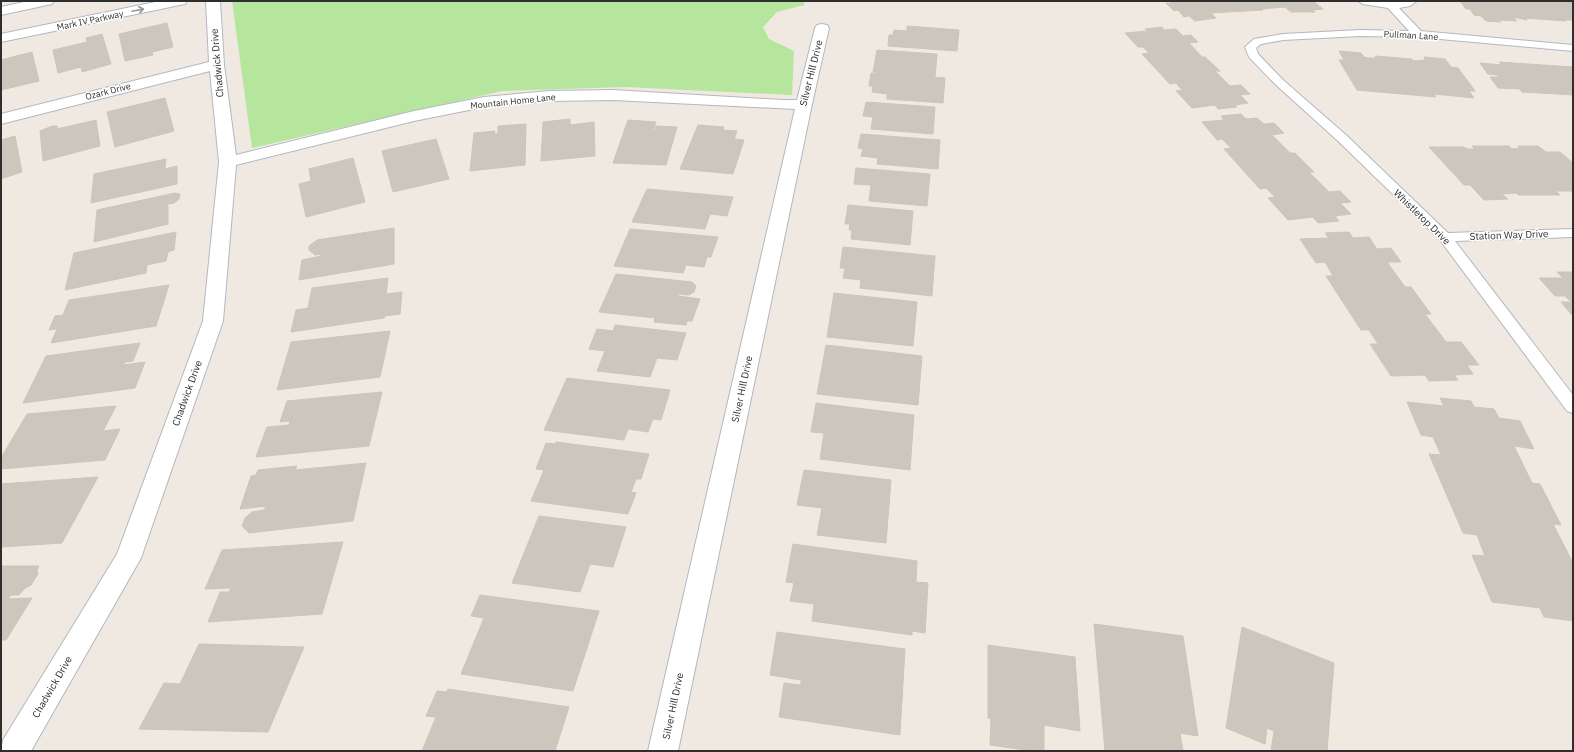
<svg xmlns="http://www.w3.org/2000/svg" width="1574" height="752" viewBox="0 0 1574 752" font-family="'IBM Plex Sans',sans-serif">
  <rect width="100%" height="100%" fill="#efe9e1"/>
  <path fill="#b6e59e" d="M232 1H804V5L777 12 763 27 769 39 794 51 792 95 626 87 502 91 252 148Z"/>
  <g fill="#cbc7bf" stroke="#cbc5ba">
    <path d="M1170 1H1313L1323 9 1313 10 1315 12H1291L1285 7 1261 9 1263 10 1211 13 1216 18 1195 21 1189 16 1184 17 1178 10 1174 11 1166 3H1172Z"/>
    <path d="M1460 1H1573V22L1571 20H1565L1566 21 1525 18 1527 20 1513 17 1517 21 1499 20 1501 22 1486 21 1481 16 1474 15 1470 9H1466Z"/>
    <path d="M167 23 173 47 152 52 153 55 125 61 119 34Z"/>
    <path d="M907 26 959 30 957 51 888 46 889 35H893L894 30 907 31Z"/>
    <path d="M1162 27 1164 30 1176 29 1183 36 1191 35 1198 42 1189 43 1202 57H1205L1220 71H1215L1230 86 1241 85 1250 94 1240 95 1248 103 1235 105 1237 107 1218 109 1215 105 1192 108 1176 91 1182 90 1176 83 1170 84 1142 54 1149 53 1143 47H1138L1125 33 1148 31 1145 29Z"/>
    <path d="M102 34 111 64 82 72 81 67 58 73 53 50 87 42 86 38Z"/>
    <path d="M877 50 937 54 935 77 873 72Z"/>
    <path d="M1339 51 1361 53 1364 57 1368 58H1376L1375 56 1412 59 1413 61 1425 60 1424 57 1445 59 1451 67 1458 68 1475 91H1469L1474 98 1434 94 1436 97 1357 90 1339 60H1344Z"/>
    <path d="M32 52 39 81 1 90V60Z"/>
    <path d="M1499 62 1573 67V95L1522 92 1520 89 1498 88 1490 77H1499L1497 75 1488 74 1480 63 1502 65Z"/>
    <path d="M871 73 945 78 943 103 887 99V94L872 92 873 86H869Z"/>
    <path d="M165 98 174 131 115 147 107 112Z"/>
    <path d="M866 102 935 107 933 134 871 129 873 117 863 116Z"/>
    <path d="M1241 114 1246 119 1257 118 1264 124 1274 123 1284 133 1272 135 1290 153H1295L1314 172H1309L1329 192 1340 191 1351 202 1340 203 1351 214 1335 216 1339 221 1318 223 1313 217 1288 220 1268 198 1275 197 1266 188 1260 189 1224 149 1231 148 1222 139 1217 140 1202 122 1224 120 1221 116Z"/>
    <path d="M570 119V125L594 122 595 156 541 161 543 122Z"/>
    <path d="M96 120 100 146 43 161 40 131 52 126H57V129Z"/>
    <path d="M628 120 656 122 653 130H655L656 126 677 127 666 165 613 163Z"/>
    <path d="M526 124 525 165 470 171 474 133 495 131 494 134 498 133V126Z"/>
    <path d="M698 125 724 127 723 130 737 131 734 139 744 140 733 174 680 169Z"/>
    <path d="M861 134 940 140 938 169 877 164 878 158 861 156 863 149 858 148Z"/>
    <path d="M15 136 22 172 1 179V140Z"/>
    <path d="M436 139 449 179 393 192 382 151Z"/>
    <path d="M1472 146H1509L1512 149 1520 148 1518 146H1538L1546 152H1560L1573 163V193L1571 191H1556L1560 195H1518L1517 193 1502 194 1508 199 1484 200 1470 185H1464L1429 147H1464L1467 149H1475Z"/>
    <path d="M353 158 365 202 306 217 299 184 311 181 309 169Z"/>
    <path d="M166 159 165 169 177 166V184L91 203 94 174Z"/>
    <path d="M856 168 930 174 927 206 869 201 871 185 854 184Z"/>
    <path d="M647 189 733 197 727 216 710 214 705 229 632 222Z"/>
    <path d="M175 193 180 194 179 199 174 203 168 204V224L94 242 97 210Z"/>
    <path d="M848 205 913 211 910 245 851 239 852 230H849L850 224H845Z"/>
    <path d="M394 228V264L299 280 302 260 321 256 322 254 315 255 309 250V246L317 240Z"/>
    <path d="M630 229 718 237 711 257H707L704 267 686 265 683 273 614 266Z"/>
    <path d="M176 232 174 250 168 252 166 261 147 265 146 273 65 290 74 253Z"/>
    <path d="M1349 232 1353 238 1369 237 1377 249 1391 248 1401 262H1387L1405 287H1411L1431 314H1425L1446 342H1461L1479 365H1467L1473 374 1454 375 1458 380 1429 381 1425 375 1391 376 1370 344H1378L1369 330H1361L1326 276H1333L1325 262 1316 263 1300 239 1329 238 1325 233Z"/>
    <path d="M843 247 935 256 932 296 860 288 861 280 843 278 845 268H840Z"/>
    <path d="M1557 272H1573V316L1561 302H1571L1565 296H1555L1539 278H1563Z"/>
    <path d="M616 274 692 282 696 286 694 292 689 295 679 294 678 296 700 299 692 321H687L686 325 654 322 655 318 599 312Z"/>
    <path d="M388 278 386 294 402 292 400 314 385 316 384 318 291 332 296 310 308 308 312 288Z"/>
    <path d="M169 285 156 326 51 343 57 329 49 330 55 316 63 315 69 300Z"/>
    <path d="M834 293 917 302 913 346 827 337Z"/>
    <path d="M615 325 686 333 677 360 657 358 650 377 597 371 605 351 589 349 597 329 613 331Z"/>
    <path d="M390 331 380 377 277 390 291 342Z"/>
    <path d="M140 343 133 361 125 362 123 365 145 362 135 388 23 403 46 356Z"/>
    <path d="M826 345 922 356 918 405 817 394Z"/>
    <path d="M567 378 670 390 661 420 653 419 648 432 628 429 624 440 544 430Z"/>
    <path d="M382 392 369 446 256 457 267 427 289 425 290 421 280 422 287 401Z"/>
    <path d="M1440 398 1471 401 1474 407 1494 409 1499 418 1520 421 1534 449 1514 446 1532 483 1540 484 1561 525 1553 524 1573 563V621L1544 617 1540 608 1492 602 1472 555 1485 556 1477 535 1463 533 1429 454 1441 455 1433 437 1421 435 1407 402 1444 406Z"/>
    <path d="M816 403 914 415 910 470 820 459 824 433 811 432Z"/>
    <path d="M116 406 103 431 120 429 105 460 1 469V458L27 414Z"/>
    <path d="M556 442 649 454 641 479H636L631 492 636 493 628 514 531 501 544 470 536 469 546 443 555 444Z"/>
    <path d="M366 463 353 521 249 533 242 526 245 518 252 512 264 510 266 506 240 509 251 476 256 475 258 470 297 466 295 470Z"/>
    <path d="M804 470 891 480 886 543 817 535 822 508 797 505Z"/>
    <path d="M98 477 62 543 1 547V484Z"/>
    <path d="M539 516 626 527 613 567 590 564 580 592 512 583Z"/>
    <path d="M343 542 322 614 208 622 220 592H229L231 588 205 589 222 550Z"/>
    <path d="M793 544 917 561 916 582 928 583 925 633 912 631V635L812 621 814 604 790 601 794 583 786 582Z"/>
    <path d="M1 566H39L37 570 38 574 31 585 24 589 19 595H11L8 599 32 598 6 640H1Z"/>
    <path d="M480 595 599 611 573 691 461 674 484 618 471 616Z"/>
    <path d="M1094 624 1183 636 1198 736 1180 733 1183 751H1105Z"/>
    <path d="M1242 627 1334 663 1327 751H1271L1274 731 1267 728 1265 744 1226 728Z"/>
    <path d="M777 632 905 649 900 735 779 717 784 683 801 685V680L770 675Z"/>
    <path d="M199 644 304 647 268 732 139 729 164 683 180 684Z"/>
    <path d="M988 645 1075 657 1080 731 1044 725V751H1032L990 745 991 719 988 718Z"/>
    <path d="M448 689 569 707 555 751H422L436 717 426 716 437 691 447 692Z"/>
  </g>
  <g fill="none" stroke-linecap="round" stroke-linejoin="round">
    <defs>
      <path id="service" d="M1358 1H1392L1394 2 1417 1 1410 6 1399 8 1421 31 1573 45V51L1418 37 1360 36 1283 40 1261 44 1256 48 1258 54 1283 80 1346 135 1448 233 1573 229V237L1455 241 1573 395V413L1567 411 1440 240 1338 141 1275 84 1249 57 1245 47 1254 39 1283 34 1360 30 1409 31 1388 8 1363 4Z"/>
      <path id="minor" d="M206 1H220L224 65 236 155 414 111 484 97 550 91 613 90 783 100H797L815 28 817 25 822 24 827 25 829 28 812 104 678 751H648L795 109 613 100 550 101 484 107 414 121 236 165 223 321 141 558 31 751H1L3 740 117 554 203 321 219 162 210 71 1 124V114L209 62Z"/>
      <g id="secondary">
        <path d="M28 1H54L52 4 1 15V7Z"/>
        <path d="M160 1H187L185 4 180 5 1 42V34Z"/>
      </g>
    </defs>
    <use href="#service" stroke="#b4b7c1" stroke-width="2"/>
    <use href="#minor" stroke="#b4b7c1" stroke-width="2"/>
    <use href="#secondary" stroke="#b4b7c1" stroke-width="2"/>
    <use href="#service" fill="#fff" fill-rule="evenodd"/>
    <use href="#minor" fill="#fff" fill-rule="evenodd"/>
    <use href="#secondary" fill="#fff" fill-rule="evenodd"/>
  </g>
  <defs><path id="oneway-shaft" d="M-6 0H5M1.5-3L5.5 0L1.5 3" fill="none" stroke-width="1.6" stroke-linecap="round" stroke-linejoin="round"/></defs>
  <use stroke="#969696" href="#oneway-shaft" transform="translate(138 10) rotate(-12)"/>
  <g text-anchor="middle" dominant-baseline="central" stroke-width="3" stroke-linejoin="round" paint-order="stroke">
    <g font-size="9" fill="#2e2e2e" stroke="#fff">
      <text transform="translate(90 20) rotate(-12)">Mark IV Parkway</text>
      <text transform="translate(1411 35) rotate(3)">Pullman Lane</text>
      <text transform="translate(108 91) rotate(-14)">Ozark Drive</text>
      <text transform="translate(513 101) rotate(-6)">Mountain Home Lane</text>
    </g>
    <g font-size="10" fill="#2e2e2e" stroke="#fff">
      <text transform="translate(217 63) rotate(-95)">Chadwick Drive</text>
      <text transform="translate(811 73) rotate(-76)">Silver Hill Drive</text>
      <text transform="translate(1422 217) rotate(44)">Whistletop Drive</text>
      <text transform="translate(1509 235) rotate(-2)">Station Way Drive</text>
      <text transform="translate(742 389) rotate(-78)">Silver Hill Drive</text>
      <text transform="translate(187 393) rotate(-70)">Chadwick Drive</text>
      <text transform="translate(52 687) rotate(-60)">Chadwick Drive</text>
      <text transform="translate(673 706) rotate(-78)">Silver Hill Drive</text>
    </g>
  </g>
  <rect width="1574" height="752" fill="none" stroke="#2e2e2e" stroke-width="4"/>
</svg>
